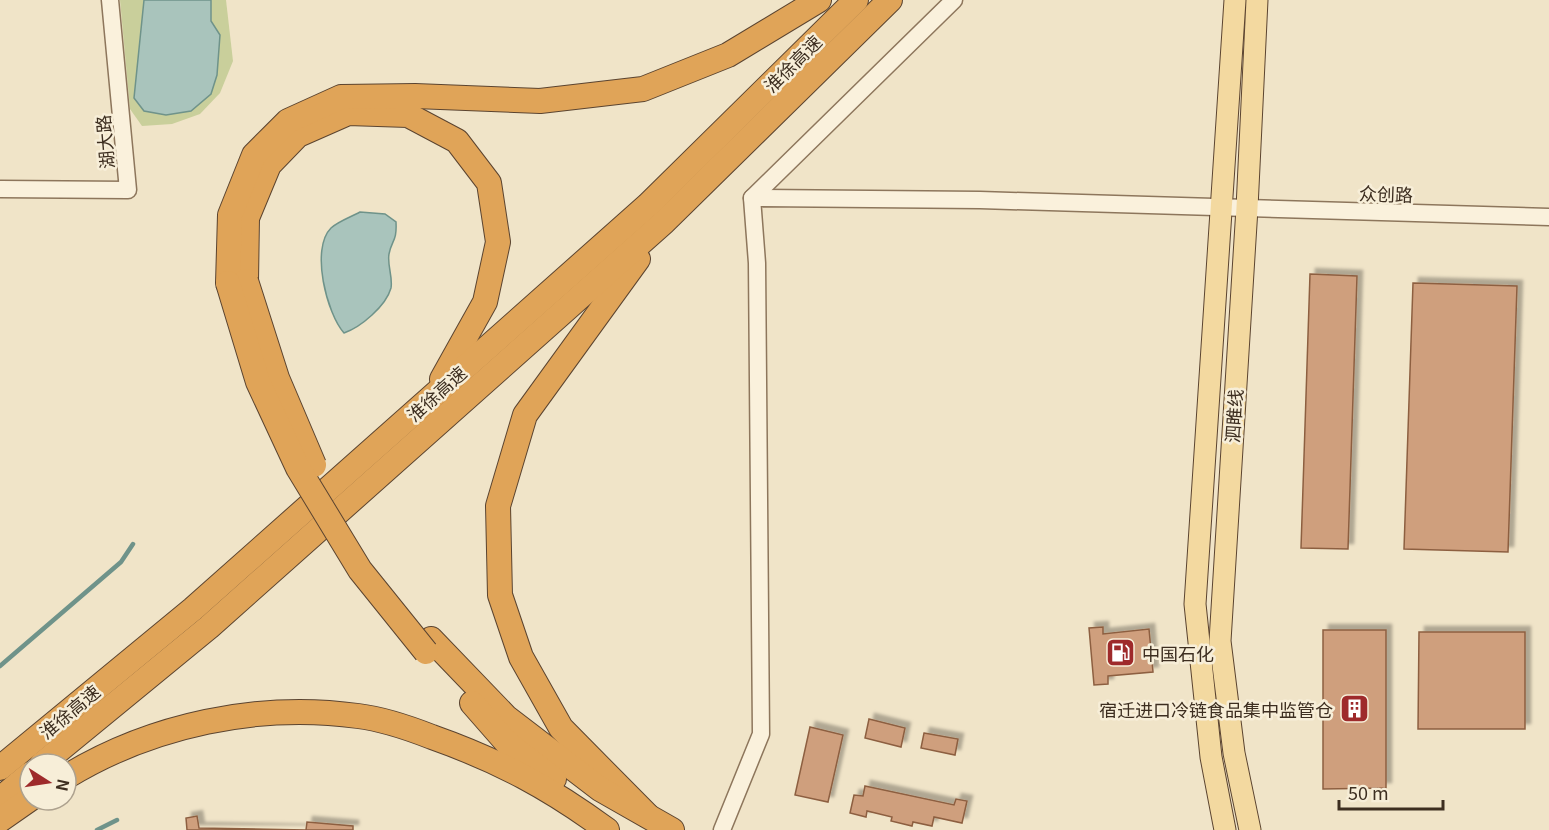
<svg xmlns="http://www.w3.org/2000/svg" width="1549" height="830" viewBox="0 0 1549 830" font-family="Georgia,'Noto Sans SC',serif">
  <defs>
    <filter id="shadow"><feDropShadow dx="5.5" dy="-5.5" stdDeviation="1.5" flood-color="#0004"/></filter>
  </defs>
  <rect width="100%" height="100%" fill="#f0e4c8"/>
  <path fill="#c9cf9b" d="M120 0H226L233 61 220 93 200 114 172 124 142 126 130 109Z"/>
  <g fill="#a9c4bc" stroke="#6f938a" stroke-width="1.5">
    <path d="M144 0H211V21L220 35 217 75 211 94 191 111 166 115 144 111 134 98Z"/>
    <path d="M360 212 385 214 396 222C397 242 392 239 389 254 387 265 393 277 391 288 386 306 361 327 344 333 327 314 310 249 331 228 339 221 351 217 360 212Z"/>
  </g>
  <g fill="none" stroke-linecap="round" stroke-linejoin="round">
    <g stroke="#6f938a" stroke-width="4.5">
      <path d="M0 666 121 562 133 544"/>
      <path d="M97 830 117 820"/>
    </g>
  </g>
  <g fill="#cf9f7d" stroke="#8d5f41" stroke-width="1.5" filter="url(#shadow)">
    <path d="M1310 274 1357 276 1348 549 1301 548Z"/>
    <path d="M1413 283 1517 286 1508 552 1404 549Z"/>
    <path d="M1103 627V634L1149 629 1153 672 1108 676V684L1094 685 1089 628Z"/>
    <path d="M1323 630H1386V788L1323 789Z"/>
    <path d="M1419 632H1525V729H1418Z"/>
    <path d="M869 719 905 728 901 747 865 738Z"/>
    <path d="M810 727 843 735 828 802 795 795Z"/>
    <path d="M924 733 958 739 955 755 921 748Z"/>
    <path d="M865 786 954 805 956 799 967 801 962 823 934 817 932 826 913 822 912 826 891 821 892 817 867 811 866 817 850 813 854 795 863 796Z"/>
    <path d="M197 816 199 828 306 830 307 822 353 826V830H187L186 818Z"/>
  </g>
  <g fill="none" stroke-linecap="round" stroke-linejoin="round">
    <defs>
      <g id="minor">
        <path d="M0 189 128 190 110 0"/>
        <path d="M752 198 954 0"/>
        <path d="M722 830 761 734 757 263 752 198 980 200 1549 217"/>
      </g>
      <g id="major">
        <path d="M1225 830 1211 757 1195 604 1235 0"/>
        <path d="M1250 830 1234 753 1220 641 1247 208 1257 0"/>
      </g>
      <g id="highway">
        <path d="M638 259 525 415 498 506 500 595 521 657 561 728 647 815"/>
        <path d="M246 281 247 218 269 165 298 135 348 113 408 115 457 141 489 183 498 242 485 302 442 379"/>
        <path d="M228 283 230 215 254 155 288 121 341 97 415 96 540 101 643 89 728 55 819 0"/>
        <path d="M431 639 506 717 600 789 672 830"/>
        <path d="M472 703 507 743 554 779"/>
        <path d="M42 764 209 627 664 222 890 0"/>
        <path d="M0 768 193 609 648 205 856 0"/>
        <path d="M66 777C151 725 259 702 358 716 383 719 409 728 432 737 500 761 550 788 607 830"/>
        <path d="M0 799 30 774"/>
        <path d="M0 820 30 799"/>
      </g>
    </defs>
    <use href="#minor" stroke="#8d765c" stroke-width="19"/>
    <use href="#major" stroke="#5b4430" stroke-width="23"/>
    <use href="#highway" stroke="#5b4430" stroke-width="26"/>
    <use href="#minor" stroke="#faf1dc" stroke-width="16"/>
    <use href="#major" stroke="#f3d9a0" stroke-width="21"/>
    <use href="#highway" stroke="#e0a458" stroke-width="24"/>
    <defs>
      <g id="highway-bridge">
        <path d="M246 281 277 378 314 465"/>
        <path d="M228 283 258 382 298 468 360 570 426 652"/>
      </g>
    </defs>
    <use href="#highway-bridge" stroke="#5b4430" stroke-width="26" stroke-linecap="butt"/>
    <use href="#highway-bridge" stroke="#e0a458" stroke-width="24"/>
  </g>
  <defs>
    <symbol id="fuel-square" viewBox="-11 -11 22 22"><rect x="-9" y="-9" width="18" height="18" rx="4" fill="#9e2a2b" stroke="#f7eed8"/><path d="M-5.5-6h7V0h2V4h1.3V-2.5L3-4.5l.8-.8L6-3V5H2.5V1h-1V6h-7ZM-4.2-4.7v3.2H.2V-4.7Z" fill="#fff"/></symbol>
    <symbol id="building-square" viewBox="-11 -11 22 22"><rect x="-9" y="-9" width="18" height="18" rx="4" fill="#9e2a2b" stroke="#f7eed8"/><path d="M-4-6H4V6H1V3H-1V6H-4ZM-2.5-4.3h1.7v1.8h-1.7ZM.8-4.3h1.7v1.8H.8ZM-2.5-1h1.7V.8h-1.7ZM.8-1h1.7V.8H.8Z" fill="#fff"/></symbol>
  </defs>
  <g fill-rule="evenodd">
    <use href="#fuel-square" x="1104" y="636" width="33" height="33"/>
    <use href="#building-square" x="1338" y="692" width="33" height="33"/>
  </g>
  <g text-anchor="middle" dominant-baseline="central" stroke-width="5" stroke-linejoin="round" paint-order="stroke">
    <g font-size="18" fill="#3d2e20" stroke="#f7eed8">
      <text transform="translate(792 63) rotate(-45)">淮徐高速</text>
      <text transform="translate(104 142) rotate(-95)">湖大路</text>
      <text transform="translate(1386 193) rotate(2)">众创路</text>
      <text transform="translate(436 393) rotate(-42)">淮徐高速</text>
      <text transform="translate(1233 416) rotate(-86)">泗睢线</text>
      <text transform="translate(69 711) rotate(-40)">淮徐高速</text>
    </g>
    <g font-size="18" fill="#3d2e20" stroke="#f7eed8" text-anchor="start">
      <text x="1142" y="653">中国石化</text>
      <text x="1333" y="709" text-anchor="end">宿迁进口冷链食品集中监管仓</text>
    </g>
  </g>
  <g transform="translate(48 782) rotate(102)"><circle r="28" fill="#f7eed8" stroke="#ada18e" stroke-width="1.5"/>
  <path d="M0-4.5L10 22L0 15L-10 22Z" fill="#9e2a2b"/>
  <text y="-9" font-size="16" font-weight="bold" text-anchor="middle" fill="#3d2e20">N</text>
  </g>
  <path d="M1339 800v9h104v-9" fill="none" stroke="#3d2e20" stroke-width="3"/>
  <text x="1348" y="800" font-size="18" fill="#3d2e20" stroke="#f7eed8" stroke-width="4.5" paint-order="stroke">50 m</text>
</svg>
